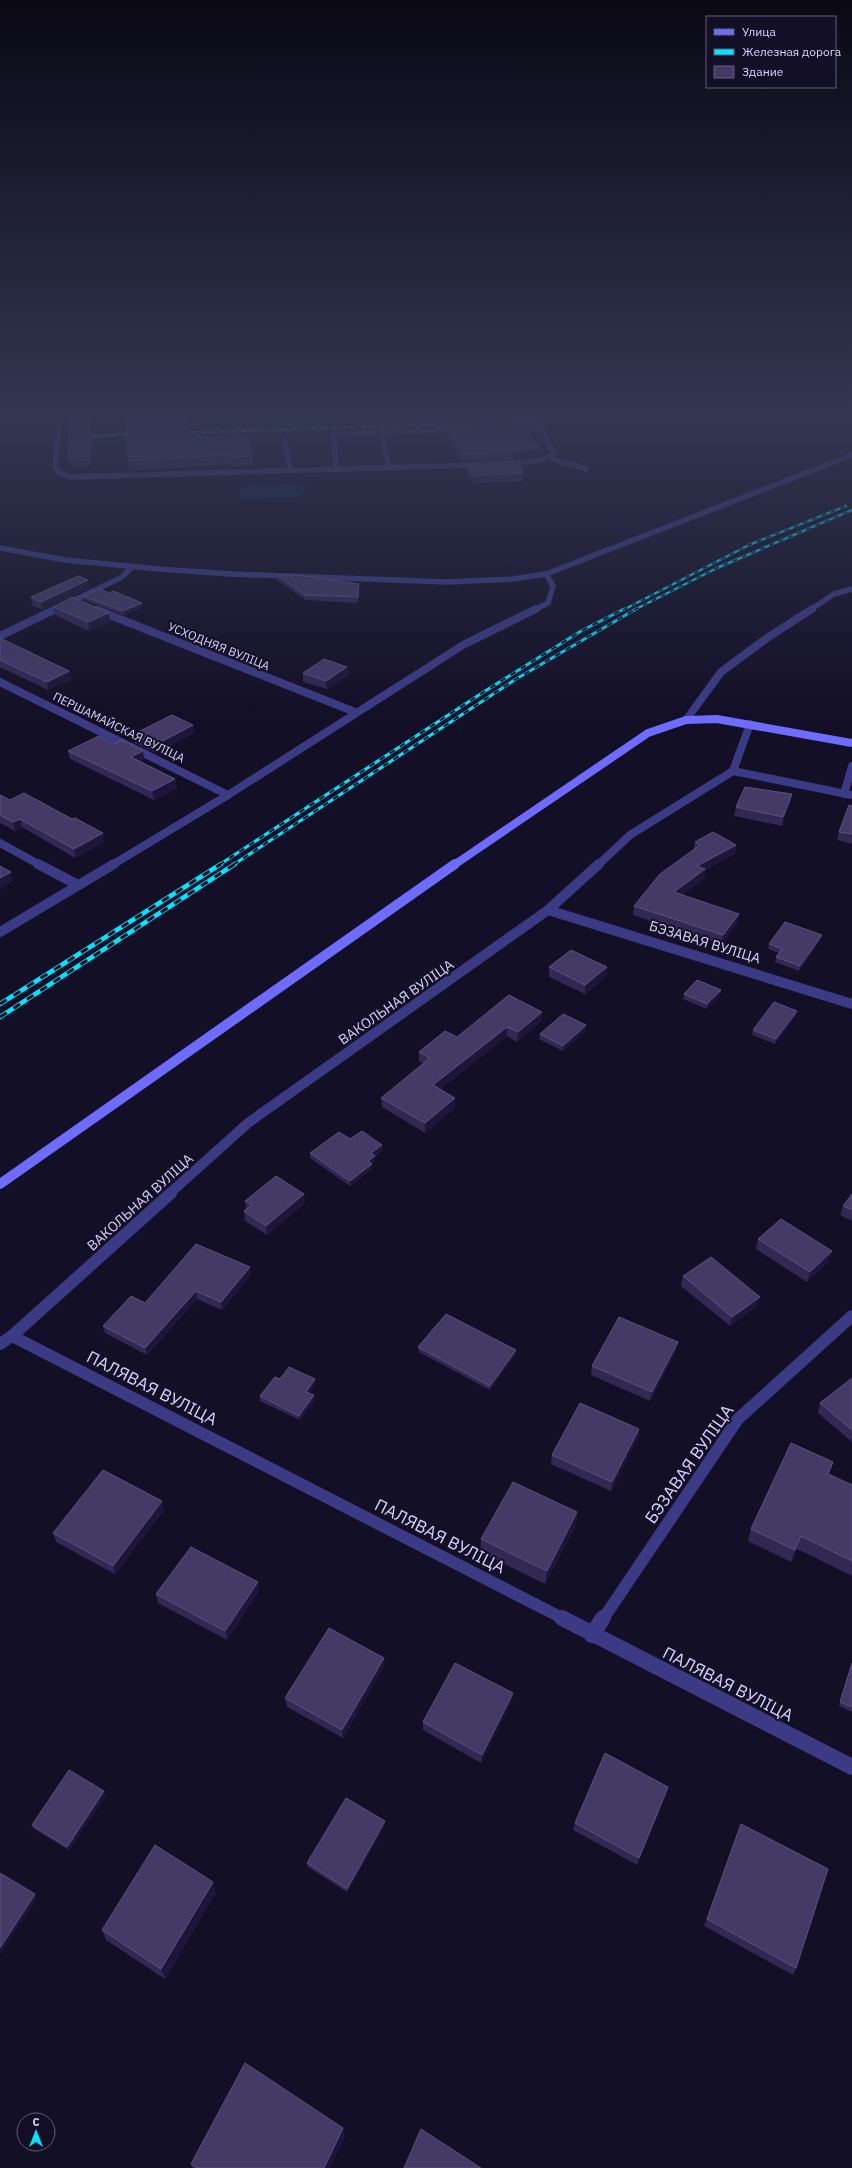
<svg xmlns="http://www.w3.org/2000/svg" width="852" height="2168" viewBox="0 0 852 2168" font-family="'IBM Plex Sans',sans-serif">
  <rect width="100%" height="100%" fill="#130f26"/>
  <path fill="#0c2248" d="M296 483 305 485 306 493 298 497 246 499 240 497 239 488 245 485Z"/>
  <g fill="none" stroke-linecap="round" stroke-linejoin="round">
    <g stroke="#3d3a85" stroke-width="5.5">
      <path d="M60 412 55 466 59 473 72 477 478 465"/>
      <path d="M367 412 368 414 397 412"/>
      <path d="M512 427 541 426"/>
      <path d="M284 441 291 471"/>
      <path d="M547 457 586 469"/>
      <path d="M506 464 541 460 554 454 534 412"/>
      <path d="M389 468 382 433 458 430"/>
      <path d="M336 470 334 435 382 433"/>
      <path d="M534 610 548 603 553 586 546 574"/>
    </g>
    <path stroke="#3d3a85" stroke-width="8" d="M112 865 228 795 463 645 536 609"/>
    <path stroke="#3d3a85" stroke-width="10" d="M0 932 114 864"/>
    <g stroke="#3d3a85" stroke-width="5.5">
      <path d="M0 417 104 412"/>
      <path d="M54 610 122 577 131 568"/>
      <path d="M810 610 834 594 852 589"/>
    </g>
    <g stroke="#3d3a85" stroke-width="8">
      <path d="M97 610 355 712"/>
      <path d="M0 636 56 609"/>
      <path d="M0 682 228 795"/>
      <path d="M686 720 721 672 767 638 812 609"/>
      <path d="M733 771 750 724"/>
      <path d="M844 794 852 766"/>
      <path d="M0 843 40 865"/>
      <path d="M598 865 630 835 733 771 852 795"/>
    </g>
    <g stroke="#3d3a85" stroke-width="10">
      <path d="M38 864 78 885"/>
      <path d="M548 910 852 1004"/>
      <path d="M169 1194 248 1123 548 910 599 864"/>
    </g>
    <g stroke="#3d3a85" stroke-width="12">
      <path d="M12 1336 564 1619"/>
      <path d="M0 1344 12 1336 171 1193"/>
      <path d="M603 1619 738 1419 852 1316"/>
    </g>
    <g stroke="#3d3a85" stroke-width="16">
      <path d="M562 1618 852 1767"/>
      <path d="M592 1635 603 1618"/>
    </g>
    <path stroke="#3d3a85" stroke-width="5.5" d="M0 548 65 560 159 569 231 574 446 582 513 579 546 574 852 455"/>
    <path stroke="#6f6bff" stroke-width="8" d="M454 865 648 733 686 720 717 719 852 743"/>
    <path stroke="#6f6bff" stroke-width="10" d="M0 1184 455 864"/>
    <defs>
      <g id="rail-far2">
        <path d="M504 420 618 412"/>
        <path d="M176 433 450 424"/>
        <path d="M88 436 138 434"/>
        <path d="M623 610 749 545 846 506"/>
        <path d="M634 610 717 568 852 510"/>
      </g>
      <g id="rail-far1">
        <path d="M219 865 482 693 581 631 624 609"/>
        <path d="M233 865 516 679 636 609"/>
      </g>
      <g id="rail">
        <path d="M0 1004 221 864"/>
        <path d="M0 1017 235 864"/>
      </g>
    </defs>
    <use href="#rail-far2" stroke="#00e5ff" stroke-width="2.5"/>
    <use href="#rail-far1" stroke="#00e5ff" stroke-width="3"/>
    <use href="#rail" stroke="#00e5ff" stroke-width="4.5"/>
    <use href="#rail-far2" stroke="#130f26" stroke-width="1.5" stroke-dasharray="5" stroke-linecap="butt"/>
    <use href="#rail-far1" stroke="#130f26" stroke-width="2" stroke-dasharray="6" stroke-linecap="butt"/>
    <use href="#rail" stroke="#130f26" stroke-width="3" stroke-dasharray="8" stroke-linecap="butt"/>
  </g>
  <g fill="#312854">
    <path d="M432 412H514L516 414 515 423 441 426Z"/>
    <path d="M187 417 188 435 201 438 252 456 253 465 232 467 231 464 129 471 128 461Z"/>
    <path d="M92 421 91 466 70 467 68 458Z"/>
    <path d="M446 428 538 454 514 458V460L461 461 446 434Z"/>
    <path d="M466 463 523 473V481L474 483 466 470Z"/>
    <path d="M277 575 359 584 358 603 306 600 277 580Z"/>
    <path d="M88 580 89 588 43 610 32 605 31 597Z"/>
    <path d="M83 596 143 607 124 615 84 600Z"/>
    <path d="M54 607 109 613 110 621 89 631 55 615Z"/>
    <path d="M0 638 69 671 71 680 48 690 0 667Z"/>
    <path d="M347 667 348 675 327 689 303 682V673Z"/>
    <path d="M193 725 194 733 156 753 135 743 134 734Z"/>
    <path d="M68 751 144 759 140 761 175 779 177 788 154 800 70 759Z"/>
    <path d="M792 794 790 803 782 826 734 816 736 807Z"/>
    <path d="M0 795 10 800 72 819 103 833 105 842 75 858 22 827 15 831 0 823Z"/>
    <path d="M852 806V844L837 840 839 832Z"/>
    <path d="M695 842 736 845 735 854 705 870 704 879 682 895 739 914 737 923 722 945 633 915 634 906 693 850Z"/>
    <path d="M821 939 799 971 775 962 776 957 779 953 768 949 769 944Z"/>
    <path d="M549 967H607L606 976 585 994 549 977Z"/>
    <path d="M721 990 720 995 707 1009 683 999 684 994Z"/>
    <path d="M542 1012 541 1021 517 1042 507 1036 440 1089 455 1098V1108L425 1133 382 1107 381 1098 424 1064 419 1061V1052L457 1037Z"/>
    <path d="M796 1015 775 1044 752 1035 753 1030Z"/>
    <path d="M586 1025V1030L563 1051 539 1039 540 1034Z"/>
    <path d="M350 1139 382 1145V1150L375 1156V1161L371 1164 372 1169 350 1186 310 1158V1153Z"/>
    <path d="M852 1194V1221L840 1215 843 1206Z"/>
    <path d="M245 1201 305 1203 267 1235 245 1221 244 1211 246 1210Z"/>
    <path d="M758 1239 829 1261 807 1282 756 1249Z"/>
    <path d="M250 1275 222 1310 197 1299 147 1355 105 1333 103 1326 145 1303Z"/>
    <path d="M683 1276 757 1306 730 1326 681 1286Z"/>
    <path d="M678 1342 676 1351 650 1401 591 1375 592 1366Z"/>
    <path d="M418 1347 515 1355 490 1390 419 1352Z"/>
    <path d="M852 1378V1442L818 1413 820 1403Z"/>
    <path d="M315 1379V1383L309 1393 315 1400 300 1420 260 1401V1396Z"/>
    <path d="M639 1429 638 1438 611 1491 551 1464 552 1455Z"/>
    <path d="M829 1474 852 1485V1576L797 1549 791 1562 748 1541 751 1529Z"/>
    <path d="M164 1510 115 1574 56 1542 53 1533Z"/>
    <path d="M577 1512 576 1525 545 1584 480 1552 481 1539Z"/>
    <path d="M259 1591 227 1640 158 1603 156 1594Z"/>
    <path d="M384 1658V1666L343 1738 287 1707 285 1698Z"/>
    <path d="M852 1662V1712L839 1706Z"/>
    <path d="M512 1701 481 1763 423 1730V1722Z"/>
    <path d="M668 1787 666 1795 637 1865 573 1830 575 1823Z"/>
    <path d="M106 1795 69 1850 34 1829 32 1825Z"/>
    <path d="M385 1825 347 1892 308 1867 307 1863Z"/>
    <path d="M738 1832 796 1968 793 1975 704 1926Z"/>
    <path d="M216 1892 165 1979 106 1940 102 1930Z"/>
    <path d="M343 2128 345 2136 329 2168H193L191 2164Z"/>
  </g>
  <g fill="#1d163a">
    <path d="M90 412 92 421 91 466 90 456Z"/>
    <path d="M539 447 538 454 514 458V451Z"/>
    <path d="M88 580 89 588 43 610 41 602Z"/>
    <path d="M359 584V589L358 603V597Z"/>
    <path d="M142 603 143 607 124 615 123 611Z"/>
    <path d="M109 613 110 621 89 631 88 622Z"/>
    <path d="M347 667 348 675 327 689 326 681Z"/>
    <path d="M69 671 71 680 48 690 47 682Z"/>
    <path d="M193 725 194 733 156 753 155 745Z"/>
    <path d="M143 751 144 759 133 766 131 757Z"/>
    <path d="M175 779 177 788 154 800 152 791Z"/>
    <path d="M792 794 790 803 782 826 783 817Z"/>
    <path d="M20 819 22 827 15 831 13 822Z"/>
    <path d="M103 833 105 842 75 858 74 849Z"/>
    <path d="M736 845 735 854 705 870 704 879 673 901 674 892 697 866Z"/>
    <path d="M11 872 13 881 0 889V878Z"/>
    <path d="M739 914 737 923 722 945 723 935Z"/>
    <path d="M822 935 821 939 799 971 800 966Z"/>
    <path d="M607 967 606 976 585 994V985Z"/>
    <path d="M721 990 720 995 707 1009V1004Z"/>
    <path d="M797 1011 796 1015 775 1044 776 1039Z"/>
    <path d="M542 1012 541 1021 517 1042 518 1032Z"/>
    <path d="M586 1025V1030L563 1051V1046Z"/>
    <path d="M507 1027V1036L433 1095V1085Z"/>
    <path d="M455 1098V1108L425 1133V1123Z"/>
    <path d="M382 1145V1150L371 1158V1153Z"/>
    <path d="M375 1156V1161L368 1166V1161Z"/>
    <path d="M372 1164V1169L350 1186V1181Z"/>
    <path d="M304 1194 305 1203 267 1235 266 1226Z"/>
    <path d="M832 1251 829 1261 807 1282 810 1272Z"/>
    <path d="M250 1267V1275L222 1310 221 1302Z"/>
    <path d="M196 1291 197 1299 147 1355 145 1348Z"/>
    <path d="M760 1297 757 1306 730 1326 732 1317Z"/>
    <path d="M678 1342 676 1351 650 1401 652 1392Z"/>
    <path d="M516 1350 515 1355 490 1390V1386Z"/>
    <path d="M315 1379V1383L306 1396V1392Z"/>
    <path d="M314 1395 315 1400 300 1420 299 1416Z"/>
    <path d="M639 1429 638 1438 611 1491 612 1482Z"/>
    <path d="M162 1501 164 1510 115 1574 113 1566Z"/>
    <path d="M577 1512 576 1525 545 1584 547 1571Z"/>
    <path d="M801 1536 797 1549 791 1562 795 1550Z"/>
    <path d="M258 1582 259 1591 227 1640 225 1631Z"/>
    <path d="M384 1658V1666L343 1738 342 1730Z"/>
    <path d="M513 1693 512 1701 481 1763 482 1755Z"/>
    <path d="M668 1787 666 1795 637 1865 639 1858Z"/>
    <path d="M104 1791 106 1795 69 1850 67 1847Z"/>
    <path d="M385 1821V1825L347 1892V1889Z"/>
    <path d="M213 1882 216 1892 165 1979 161 1969Z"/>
    <path d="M35 1894 37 1898 0 1955V1948Z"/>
    <path d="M343 2128 345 2136 329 2168H324Z"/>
  </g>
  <g fill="#433a66" stroke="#5a527e">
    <path d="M90 412V456L68 458 70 413Z"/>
    <path d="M126 412H186L187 435H201V438L247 435 252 456 231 457 230 455 128 461Z"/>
    <path d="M438 412H514L516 414 441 417Z"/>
    <path d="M522 424 539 447 514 451V453L462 454 446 428Z"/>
    <path d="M518 461 523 473 474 476 466 463Z"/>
    <path d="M277 575H298L359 584 358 597 305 595Z"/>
    <path d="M78 576 88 580 41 602 31 597Z"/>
    <path d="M99 589 110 593 113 591 142 603 123 611 83 596Z"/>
    <path d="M72 597 109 613 88 622 54 607Z"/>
    <path d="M0 638 69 671 47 682 0 660Z"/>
    <path d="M324 659 347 667 326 681 303 673Z"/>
    <path d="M172 715 193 725 155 745 134 734Z"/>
    <path d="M99 736 115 744 122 740 143 751 131 757 175 779 152 791 68 751Z"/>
    <path d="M745 787 792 794 783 817 736 807Z"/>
    <path d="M24 793 72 819 75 818 103 833 74 849 20 819 13 822 0 815V795L10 800Z"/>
    <path d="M849 805 852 806V834L839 832Z"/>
    <path d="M713 832 736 845 697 866 705 869 674 892 739 914 723 935 634 906 660 874 700 845 695 842Z"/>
    <path d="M0 866 11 872 0 878Z"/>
    <path d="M785 922 822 935 800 966 776 957 782 949 769 944Z"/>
    <path d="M571 950 607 967 585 985 549 967Z"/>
    <path d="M697 980 721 990 707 1004 684 994Z"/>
    <path d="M509 995 542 1012 518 1032 507 1027 433 1085 455 1098 425 1123 381 1098 430 1058 419 1052 445 1031 457 1037Z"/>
    <path d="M774 1002 797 1011 776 1039 753 1030Z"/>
    <path d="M563 1014 586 1025 563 1046 540 1034Z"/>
    <path d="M362 1131 382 1145 371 1153 375 1156 368 1161 372 1164 350 1181 310 1153 339 1132 350 1139Z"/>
    <path d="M276 1176 304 1194 266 1226 244 1211 252 1205 245 1201Z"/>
    <path d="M852 1194V1210L843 1206Z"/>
    <path d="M781 1219 832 1251 810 1272 758 1239Z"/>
    <path d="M196 1244 250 1267 221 1302 196 1291 145 1348 103 1326 131 1296 145 1303Z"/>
    <path d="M711 1257 760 1297 732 1317 683 1276Z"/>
    <path d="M446 1314 516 1350 490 1386 418 1347Z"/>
    <path d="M619 1317 678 1342 652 1392 592 1366Z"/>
    <path d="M289 1367 315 1379 306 1392 314 1395 299 1416 260 1396 275 1377 280 1379Z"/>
    <path d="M852 1378V1430L820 1403Z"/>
    <path d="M580 1403 639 1429 612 1482 552 1455Z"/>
    <path d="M791 1443 833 1462 828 1474 852 1485V1561L801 1536 795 1550 751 1529Z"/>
    <path d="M103 1470 162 1501 113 1566 53 1533Z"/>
    <path d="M513 1482 577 1512 547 1571 481 1539Z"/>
    <path d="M191 1547 258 1582 225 1631 156 1594Z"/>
    <path d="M329 1628 384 1658 342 1730 285 1698Z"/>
    <path d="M455 1663 513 1693 482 1755 423 1722Z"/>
    <path d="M852 1663V1707L840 1702Z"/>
    <path d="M605 1753 668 1787 639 1858 575 1823Z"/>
    <path d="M69 1770 104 1791 67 1847 32 1825Z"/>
    <path d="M346 1798 385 1821 347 1889 307 1863Z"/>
    <path d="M741 1824 828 1869 796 1968 707 1919Z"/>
    <path d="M155 1845 213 1882 161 1969 102 1930Z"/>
    <path d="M0 1873 35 1894 0 1948Z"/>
    <path d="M245 2063 343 2128 324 2168H197L191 2164Z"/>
    <path d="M421 2129 481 2168H404Z"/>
  </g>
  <linearGradient id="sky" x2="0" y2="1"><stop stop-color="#0a0815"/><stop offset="0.58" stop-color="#333752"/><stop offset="1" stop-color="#333752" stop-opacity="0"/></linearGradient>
  <rect width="852" height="715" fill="url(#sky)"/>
  <g text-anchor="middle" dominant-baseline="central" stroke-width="4" stroke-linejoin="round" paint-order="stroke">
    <g font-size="12" fill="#d9d4ff" stroke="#130f26">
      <text transform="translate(219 646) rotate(22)">УСХОДНЯЯ ВУЛІЦА</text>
      <text transform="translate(119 727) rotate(26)">ПЕРШАМАЙСКАЯ ВУЛІЦА</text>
    </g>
    <g font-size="14" fill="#d9d4ff" stroke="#130f26">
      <text transform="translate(705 942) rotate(17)">БЭЗАВАЯ ВУЛІЦА</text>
      <text transform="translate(396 1002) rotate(-35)">ВАКОЛЬНАЯ ВУЛІЦА</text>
      <text transform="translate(140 1202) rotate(-42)">ВАКОЛЬНАЯ ВУЛІЦА</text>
    </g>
    <g font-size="17" fill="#d9d4ff" stroke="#130f26">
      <text transform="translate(152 1388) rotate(27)">ПАЛЯВАЯ ВУЛІЦА</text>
      <text transform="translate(689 1464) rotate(-55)">БЭЗАВАЯ ВУЛІЦА</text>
      <text transform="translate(440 1536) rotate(27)">ПАЛЯВАЯ ВУЛІЦА</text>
      <text transform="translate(728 1684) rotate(27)">ПАЛЯВАЯ ВУЛІЦА</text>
    </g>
  </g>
  <rect x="706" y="16" width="130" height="72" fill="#130f26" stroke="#625e7d"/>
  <rect x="714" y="29" width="20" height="6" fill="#6f6bff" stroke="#625e7d"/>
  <text x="742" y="36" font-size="12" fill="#d9d4ff">Улица</text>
  <rect x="714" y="49" width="20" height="6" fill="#00e5ff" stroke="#625e7d"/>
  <text x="742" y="56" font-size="12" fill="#d9d4ff">Железная дорога</text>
  <rect x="714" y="66" width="20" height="12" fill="#433a66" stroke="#625e7d"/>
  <text x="742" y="76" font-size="12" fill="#d9d4ff">Здание</text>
  <g transform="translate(36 2132)"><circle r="19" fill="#130f26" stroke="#625e7d"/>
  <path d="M0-3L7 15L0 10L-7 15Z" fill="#00e5ff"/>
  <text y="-6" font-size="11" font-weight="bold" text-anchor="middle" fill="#d9d4ff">С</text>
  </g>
</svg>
